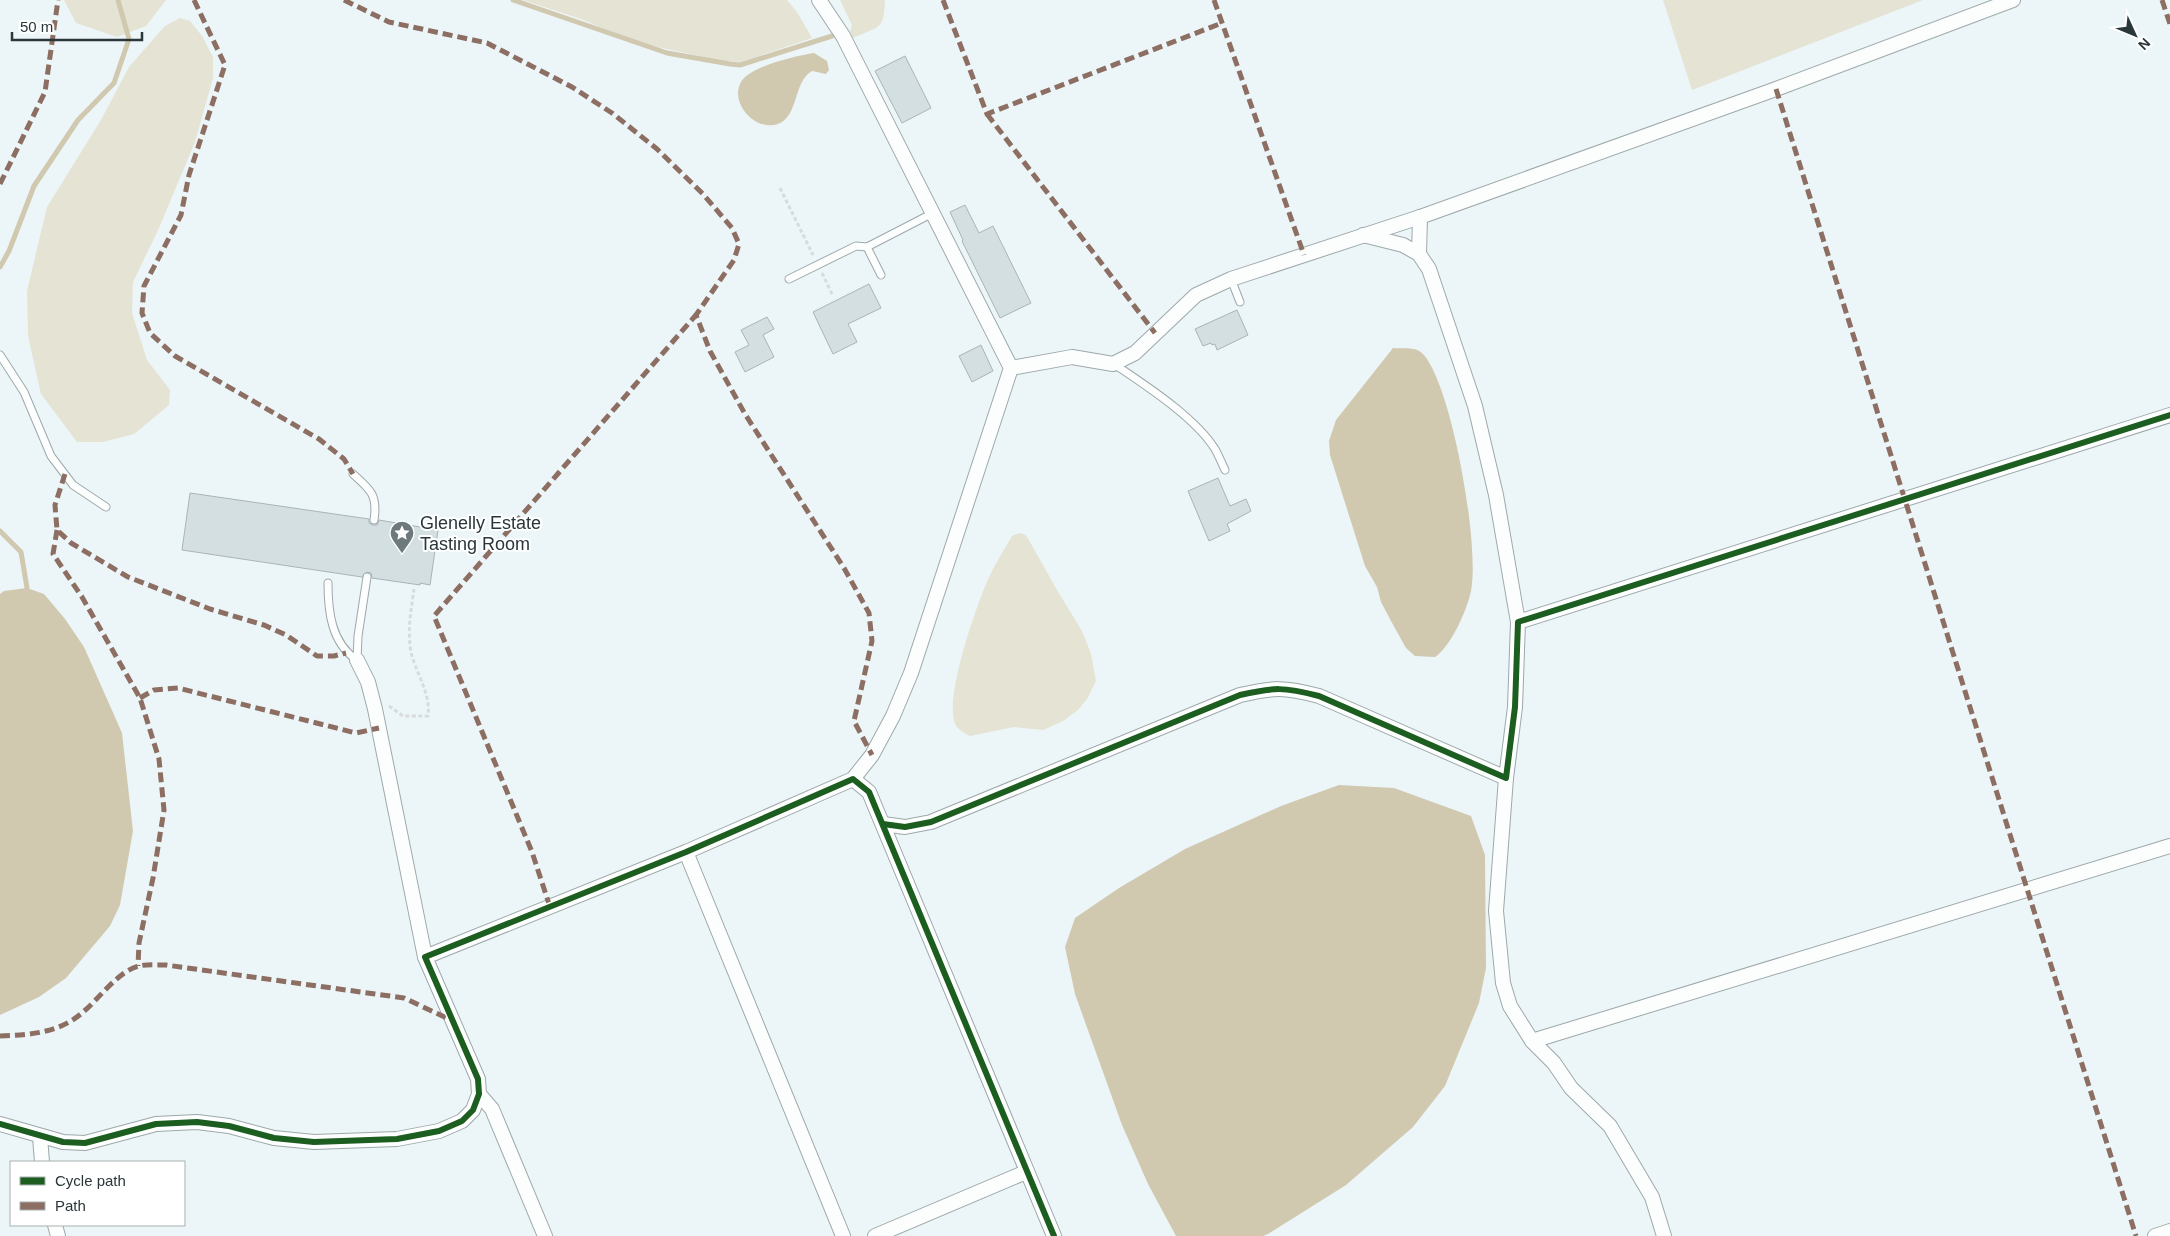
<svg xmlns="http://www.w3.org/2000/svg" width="2170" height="1236" viewBox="0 0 2170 1236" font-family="Arial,sans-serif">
  <rect width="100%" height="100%" fill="#ecf6f8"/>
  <g fill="#e5e3d4">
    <path d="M64 0H166L146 26 117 37 76 23Z"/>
    <path d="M523 0H787L797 12 812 38 741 62 722 61 635 42 581 19Z"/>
    <path d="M840 0H885C884 31 879 26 853 38L850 32 852 25Z"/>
    <path d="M1663 0H1923L1692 90Z"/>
    <path d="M180 18 190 21 202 36 213 57V78L195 142 159 228 133 282 132 313 147 360 170 390 169 405 134 434 103 442H77L41 394 28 336 27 291 47 207 101 120 129 67 165 26Z"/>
    <path d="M1019 533 1026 535 1057 590 1082 631 1091 654 1096 681 1087 699 1078 710 1063 721 1043 730 1014 727 970 736C966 734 960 731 957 727 941 706 976 608 986 584 993 567 1003 552 1012 536Z"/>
  </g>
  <g fill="#d1c8b0">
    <path d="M814 53 827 61 829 70 826 74 812 71C793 82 799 116 778 124 756 132 729 103 741 82 750 66 796 56 814 53Z"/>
    <path d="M1393 348C1403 349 1415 346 1422 353 1452 382 1482 555 1470 595 1465 614 1451 646 1435 657L1415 656 1406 648 1391 621 1381 602 1377 587 1365 566 1330 455 1329 441 1336 420Z"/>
    <path d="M27 588 44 594 65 619 84 647 122 733 133 831 120 905 110 926 66 978 39 997 0 1015V594L4 591Z"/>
    <path d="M1339 785 1394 788 1471 816 1485 855 1486 968 1479 1003 1445 1086 1413 1127 1346 1185 1268 1234 1263 1236H1176L1148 1184 1122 1125 1075 994 1065 947 1075 918 1119 888 1185 849 1281 806Z"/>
  </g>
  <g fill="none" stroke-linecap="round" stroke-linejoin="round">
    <g stroke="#d1c8b0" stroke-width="5">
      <path d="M513 0 667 53 730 64 740 65 832 36"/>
      <path d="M0 267 9 251 34 186 78 120 114 83 129 39 118 0"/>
      <path d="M0 531 21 552 27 588"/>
    </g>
  </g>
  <g fill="#d4dfe1" stroke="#a9b4b7">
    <path d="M905 56 931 108 902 123 875 71Z"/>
    <path d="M965 205 979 233 993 226 1031 303 1000 318 962 241 963 240 950 212Z"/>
    <path d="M869 284 881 308 848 324 857 342 833 354 813 312Z"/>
    <path d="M1237 310 1248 335 1217 350 1215 344 1212 345 1211 343 1203 346 1195 329Z"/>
    <path d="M767 317 774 329 763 335 774 357 745 372 735 352 749 345 741 330Z"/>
    <path d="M981 345 993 371 972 382 959 356Z"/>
    <path d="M1218 478 1230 506 1246 499 1251 511 1227 524 1230 531 1209 541 1188 491Z"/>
    <path d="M190 493 369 519V523L373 525H377L379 520 438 530 430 585 420 583V585L372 578 371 573 367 572 362 577 182 550Z"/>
  </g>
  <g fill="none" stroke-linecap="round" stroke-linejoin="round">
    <defs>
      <g id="lane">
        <path d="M867 247 881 275"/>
        <path d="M789 279 856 246 867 247 933 213"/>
        <path d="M1231 279 1240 302"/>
        <path d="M0 355 24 392 51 456 73 485 106 507"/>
        <path d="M1114 364C1145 385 1195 417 1215 449 1219 456 1222 464 1225 470"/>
        <path d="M353 474C370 489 378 495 374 520"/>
        <path d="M328 583C328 611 331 643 357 660L358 636 367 577"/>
      </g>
      <g id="street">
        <path d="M819 0 843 36 1011 368 911 673 893 716 872 755 853 779"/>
        <path d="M1363 235 1403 245 1419 254 1429 269 1475 406 1496 495 1518 622"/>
        <path d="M1419 254 1420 217"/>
        <path d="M1011 368 1072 357 1113 364 1135 353 1196 295 1231 279 1420 217 1776 89 2013 0"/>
        <path d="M357 660 368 682 375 709 425 957"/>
        <path d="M1506 778 1496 911 1503 983 1510 1006 1532 1041 1554 1063 1571 1088 1610 1126 1652 1197 1664 1236"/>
        <path d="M883 824 905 827 931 822 1240 695C1274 687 1284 687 1319 696L1506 778 1515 707 1518 622 2170 415"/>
        <path d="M686 852 843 1236"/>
        <path d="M1532 1041 2170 846"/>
        <path d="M479 1094 492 1109 545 1236"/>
        <path d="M0 1124 63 1142 85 1143 156 1124 197 1122 229 1126 274 1138 314 1142 397 1139 439 1131 462 1121 473 1110 479 1094 478 1079 425 957 686 852 853 779 869 792 1054 1236"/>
        <path d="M40 1137 42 1162"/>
        <path d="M55 1225 58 1236"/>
        <path d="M875 1236 1026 1172"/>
        <path d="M2155 1236 2170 1231"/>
      </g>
    </defs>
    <use href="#lane" stroke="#9ea8aa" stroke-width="9"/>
    <use href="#street" stroke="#9ea8aa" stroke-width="16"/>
    <g stroke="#d8dbdb" stroke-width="3" stroke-dasharray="4 2.5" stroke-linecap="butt">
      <path d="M780 188 813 255"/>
      <path d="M822 273 832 294"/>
      <path d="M389 706 403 716H428C431 693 416 674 411 652 407 630 411 611 414 589"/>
    </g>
    <use href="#lane" stroke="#fcfefe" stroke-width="7"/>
    <use href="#street" stroke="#fcfefe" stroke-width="14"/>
    <g stroke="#8d6e63" stroke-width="5" stroke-dasharray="10 5" stroke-linecap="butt">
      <path d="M194 0 225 65 189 175 181 215 144 286 142 313 150 333 175 356 319 439 344 459 353 474"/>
      <path d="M344 0 389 22 487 43 572 87 612 113 657 149 703 194 732 228 739 244 734 260 696 315 710 351 745 414 844 568 869 613 872 641 854 721 872 755"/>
      <path d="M943 0 987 114 1222 23"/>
      <path d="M1214 0 1304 255"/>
      <path d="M2162 0 2170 24"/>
      <path d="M1776 89 2136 1236"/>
      <path d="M987 114 1155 333"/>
      <path d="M0 184 45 92 58 0"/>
      <path d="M65 474 55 505 57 530 71 543 128 577 210 609 264 625 286 635 317 656H334L346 653"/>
      <path d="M57 530 53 554 82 597 140 698 159 759 164 810 153 878 139 943 138 966"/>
      <path d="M140 698 154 690 178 688 356 733 379 728"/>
      <path d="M550 907 532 852 434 616 696 315"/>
      <path d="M0 1036C29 1035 60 1033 83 1012 99 999 118 971 139 966 147 964 157 965 166 965L404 998 451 1020"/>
    </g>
    <defs>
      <g id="cycleway">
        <path d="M883 824 905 827 931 822 1240 695C1274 687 1284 687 1319 696L1506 778 1515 707 1518 622 2170 415"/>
        <path d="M0 1124 63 1142 85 1143 156 1124 197 1122 229 1126 274 1138 314 1142 397 1139 439 1131 462 1121 473 1110 479 1094 478 1079 425 957 686 852 853 779 869 792 1054 1236"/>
      </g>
    </defs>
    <use href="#cycleway" stroke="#fff" stroke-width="9"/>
    <use href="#cycleway" stroke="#1b5e20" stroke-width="6"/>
  </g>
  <defs>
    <symbol id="sight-pin" viewBox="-11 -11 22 30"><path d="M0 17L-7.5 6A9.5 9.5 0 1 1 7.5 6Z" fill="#6d797c" stroke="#fff"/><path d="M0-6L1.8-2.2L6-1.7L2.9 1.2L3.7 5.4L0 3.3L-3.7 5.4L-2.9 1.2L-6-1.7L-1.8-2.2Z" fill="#fff"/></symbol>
  </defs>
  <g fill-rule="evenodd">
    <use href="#sight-pin" x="388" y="519" width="28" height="38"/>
  </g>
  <g text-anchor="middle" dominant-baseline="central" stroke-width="4" stroke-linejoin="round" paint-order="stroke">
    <g font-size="18" fill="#29363a" stroke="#fff" text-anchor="start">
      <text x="420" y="523">Glenelly Estate<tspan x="420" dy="21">Tasting Room</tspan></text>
    </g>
  </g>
  <rect x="10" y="1161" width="175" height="65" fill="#ffffff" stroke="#a9afb0"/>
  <rect x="20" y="1177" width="25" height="8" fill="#1b5e20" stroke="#a9afb0"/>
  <text x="55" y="1186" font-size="15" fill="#29363a">Cycle path</text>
  <rect x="20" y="1202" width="25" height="8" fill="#8d6e63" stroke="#a9afb0"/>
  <text x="55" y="1211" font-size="15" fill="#29363a">Path</text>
  <g transform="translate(2135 35) rotate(134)" stroke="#ffffff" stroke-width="4" paint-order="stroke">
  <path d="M0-4L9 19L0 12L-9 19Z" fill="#29363a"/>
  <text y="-8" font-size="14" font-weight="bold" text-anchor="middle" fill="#29363a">N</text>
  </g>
  <path d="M12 32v8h130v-8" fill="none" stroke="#29363a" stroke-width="2.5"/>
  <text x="20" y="32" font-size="15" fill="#29363a" stroke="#ffffff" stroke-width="4" paint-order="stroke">50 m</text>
</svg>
